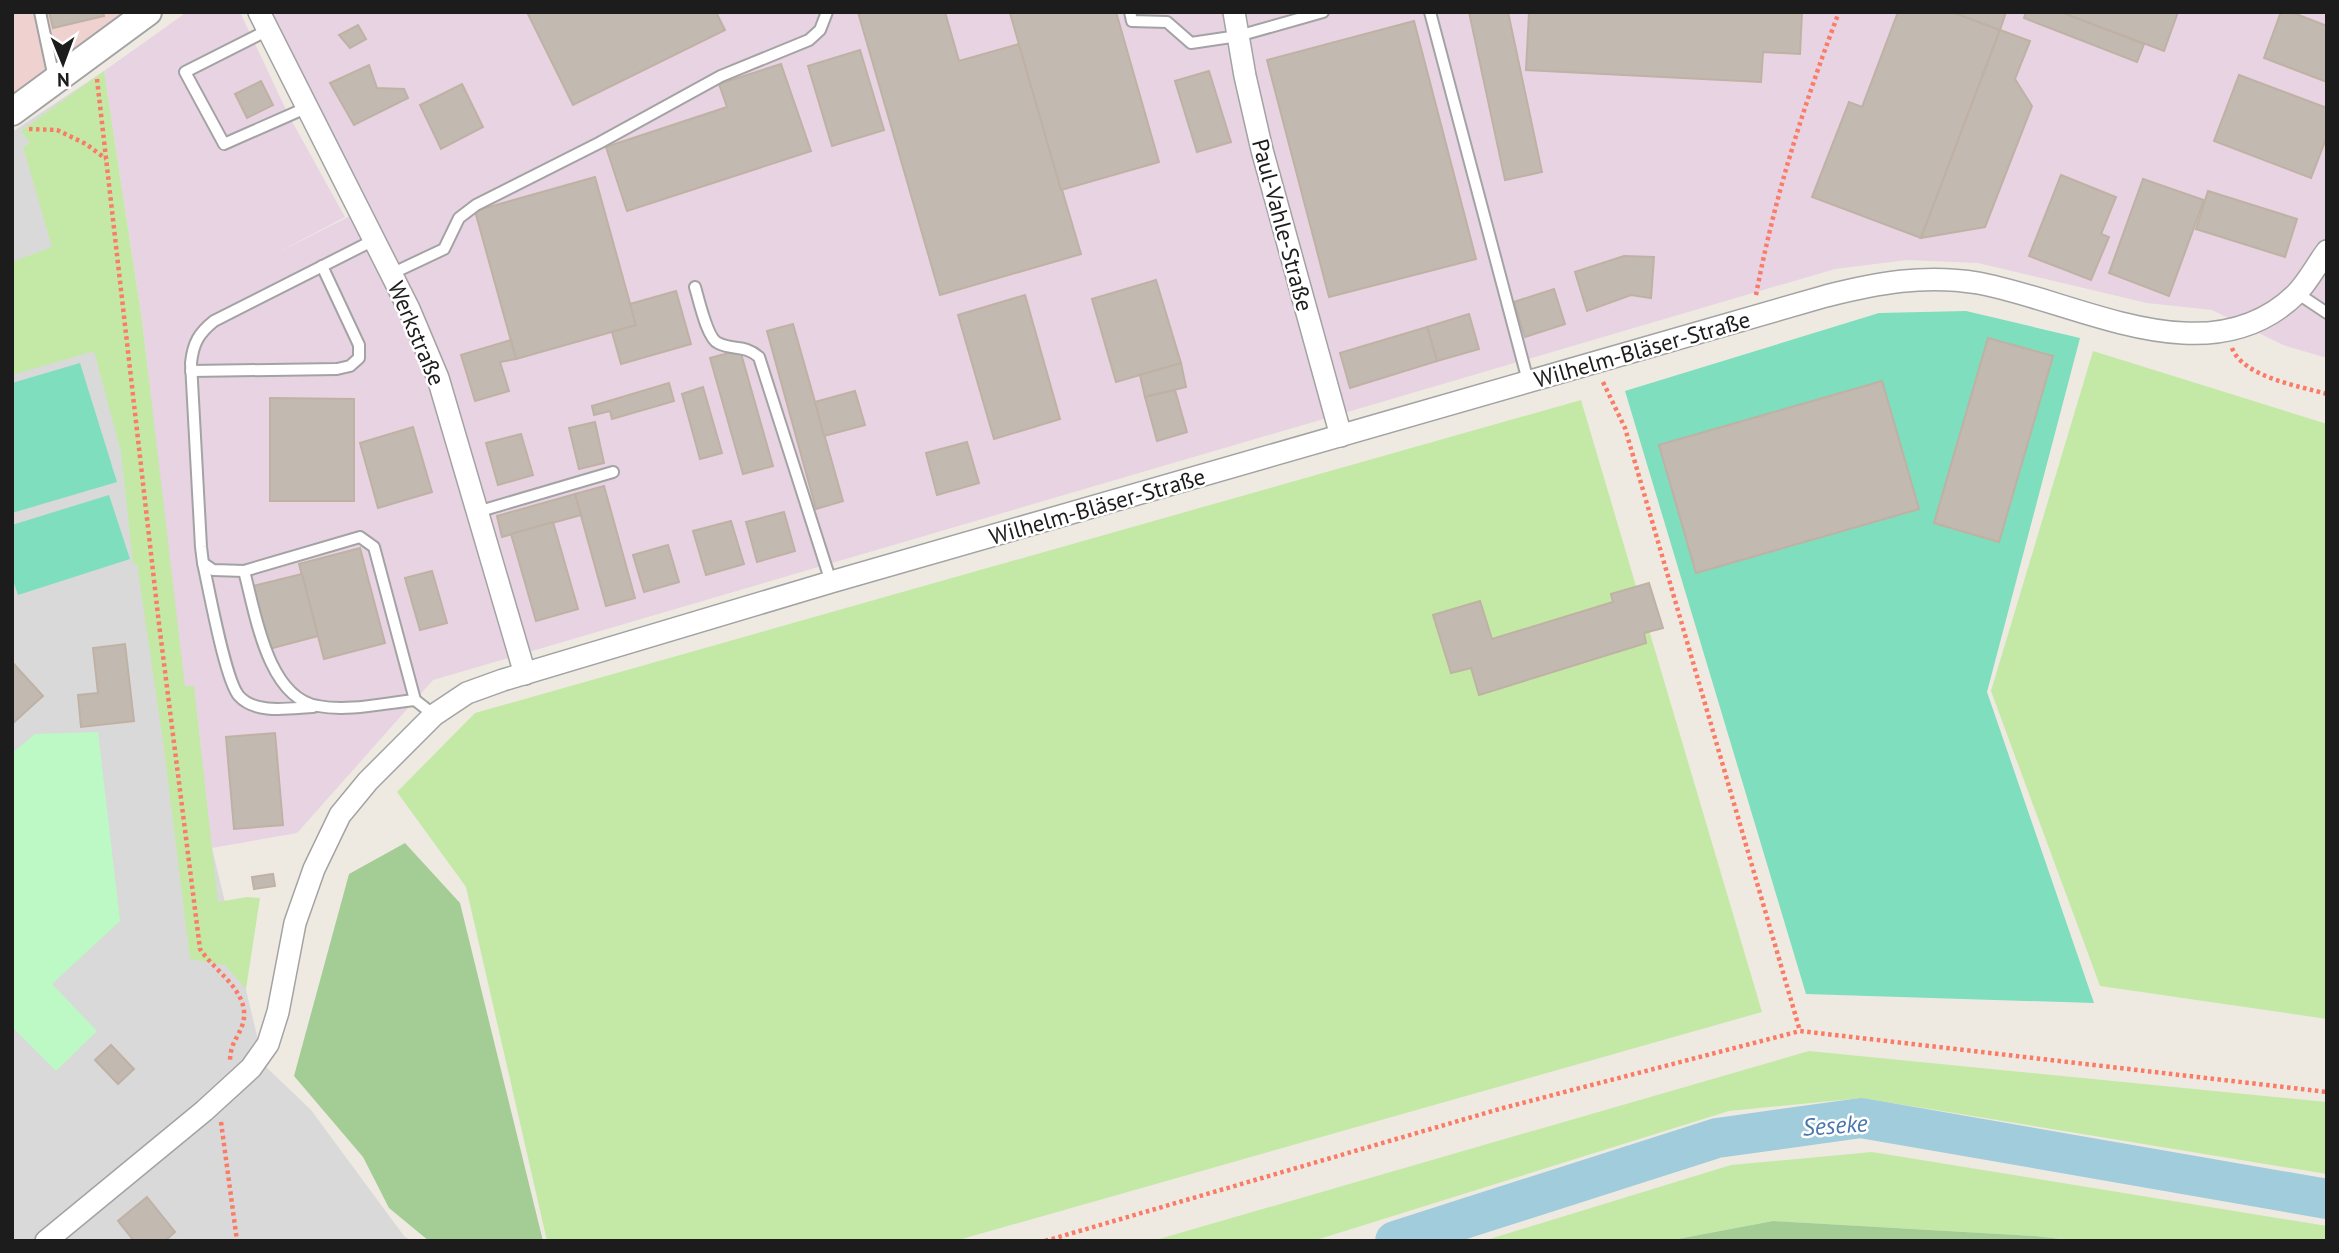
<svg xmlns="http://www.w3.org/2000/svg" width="2339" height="1253" viewBox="0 0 2339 1253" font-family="'PT Sans',sans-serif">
  <rect width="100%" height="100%" fill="#eeeae1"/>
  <path fill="#dad9d9" d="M104 71 194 686 212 848 264 1065 311 1110 404 1236 412 1241H12V132Z"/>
  <path fill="#efd2d0" d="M12 12H143L12 108Z"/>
  <path fill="#e7d3e2" d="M187 12H240L289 116 345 217 271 256 362 210 261 12H2327V358L2283 345 2212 310 2147 303 1978 263 1907 260 1835 269 433 680 297 833 212 848 194 687H185L142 320 104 71Z"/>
  <g fill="#c4e9a6">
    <path d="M104 71 142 320 185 686H194L218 902 247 897 260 898 246 989 225 965 190 959 163 742 137 564H133L121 452 94 351 12 375V262L52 247 23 147 30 143 21 131Z"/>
    <path d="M2093 351 2327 424V1019L2100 986 1991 691Z"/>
    <path d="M1581 400 1762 1012 955 1241H547L466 887 397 792 475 713Z"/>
    <path d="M1809 1051 2327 1102V1174L1862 1098 1729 1111 1313 1241H1152Z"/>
    <path d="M1872 1152 2327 1226V1241H2078L2035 1236 1773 1221 1667 1241H1483L1731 1165Z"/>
  </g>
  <g fill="#a4cd96">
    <path d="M405 843 460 903 543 1241H429L389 1208 363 1157 294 1076 349 874Z"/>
    <path d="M1773 1221 2035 1236 2078 1241H1667Z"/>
  </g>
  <path fill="#bdf9c4" d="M98 732 120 921 52 984 97 1031 56 1071 12 1027V753L35 734Z"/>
  <g fill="#7edebd">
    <path d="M1966 311 2080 338 1987 692 2094 1003 1806 994 1625 391 1879 313Z"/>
    <path d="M80 363 117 482 12 513V383Z"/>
    <path d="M109 495 130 559 18 595 12 577V525Z"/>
  </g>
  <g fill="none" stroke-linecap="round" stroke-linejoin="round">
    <path stroke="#a1ccdc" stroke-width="40" d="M1395 1241 1717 1138 1861 1118 2327 1199"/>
  </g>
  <g fill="#c2bab1" stroke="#bfb1a4" stroke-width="2">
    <path d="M49 12H103L104 16 53 28Z"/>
    <path d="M527 12H716L725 30 573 105Z"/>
    <path d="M858 12H945L959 61 1019 44 1081 254 940 295Z"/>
    <path d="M1116 12 1159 162 1061 190 1010 13Z"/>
    <path d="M1469 12H1508L1542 172 1505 180Z"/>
    <path d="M1529 12H1802L1800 54 1763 52 1761 82 1526 70Z"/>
    <path d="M1898 12H1952L2000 30 1921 238 1812 197 1849 102 1862 107Z"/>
    <path d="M1952 12H2006L2000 30Z"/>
    <path d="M2026 12H2061L2144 44 2137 62 2024 18Z"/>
    <path d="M2061 12H2178L2164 51Z"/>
    <path d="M2281 12H2291L2327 26V82L2264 58Z"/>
    <path d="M1414 21 1476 259 1329 297 1267 60Z"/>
    <path d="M358 25 366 39 350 48 339 35Z"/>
    <path d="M2000 30 2030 41 2015 79 2032 106 1985 227 1921 238Z"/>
    <path d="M860 50 884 130 832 146 808 66Z"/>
    <path d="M781 64 811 151 627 211 606 147 727 107 719 84Z"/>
    <path d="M369 65 377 88 404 89 408 98 354 125 330 83Z"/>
    <path d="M1209 71 1231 142 1197 152 1175 81Z"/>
    <path d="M2239 75 2327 108V136L2311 178 2214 141Z"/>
    <path d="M261 81 273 105 247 118 235 94Z"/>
    <path d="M462 84 483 127 441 149 420 105Z"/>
    <path d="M2061 175 2116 197 2101 234 2109 237 2091 280 2029 256Z"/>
    <path d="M595 177 636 325 516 359 475 211Z"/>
    <path d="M2143 179 2204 200 2169 296 2109 273Z"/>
    <path d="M2208 191 2297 219 2285 257 2196 229Z"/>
    <path d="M1624 256 1654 257 1651 298 1631 295 1587 311 1575 272Z"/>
    <path d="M1156 280 1181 363 1116 382 1092 299Z"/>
    <path d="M1554 289 1565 324 1525 337 1514 302Z"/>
    <path d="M676 291 691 344 621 364 612 332 636 325 630 304Z"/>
    <path d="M1025 295 1060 419 994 439 958 315Z"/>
    <path d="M1469 314 1479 349 1437 361 1427 327Z"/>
    <path d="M793 324 843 501 816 509 767 331Z"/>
    <path d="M1427 327 1437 361 1350 388 1340 353Z"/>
    <path d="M1988 338 2053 356 1999 542 1934 523Z"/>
    <path d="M511 340 516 359 500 362 509 391 475 401 461 355Z"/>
    <path d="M740 350 773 466 743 474 710 358Z"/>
    <path d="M1181 363 1186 387 1145 397 1140 375Z"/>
    <path d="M1882 381 1919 509 1696 573 1659 445Z"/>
    <path d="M669 383 674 401 612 419 610 411 594 415 592 406Z"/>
    <path d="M703 387 722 453 700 459 682 394Z"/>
    <path d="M1175 390 1187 432 1157 441 1145 397Z"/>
    <path d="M855 391 865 425 824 436 815 402Z"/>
    <path d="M270 398 354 399V501H270Z"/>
    <path d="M595 422 604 463 579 469 569 428Z"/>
    <path d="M413 427 432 492 378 508 360 443Z"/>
    <path d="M521 434 533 475 498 485 486 443Z"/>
    <path d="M967 442 979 483 937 495 926 453Z"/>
    <path d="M604 486 635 598 606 606 575 494Z"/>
    <path d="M575 494 581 515 502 537 497 516Z"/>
    <path d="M784 512 795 551 757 562 746 522Z"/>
    <path d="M731 521 744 564 706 575 693 531Z"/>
    <path d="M553 522 578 609 536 621 511 534Z"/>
    <path d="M668 545 679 582 644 592 633 555Z"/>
    <path d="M360 548 385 643 324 659 299 564Z"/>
    <path d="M432 571 447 623 420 630 405 578Z"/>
    <path d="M302 574 318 636 269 649 253 586Z"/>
    <path d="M1649 583 1663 628 1644 633 1646 643 1479 695 1471 668 1451 673 1433 615 1480 601 1492 639 1613 602 1611 594Z"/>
    <path d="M125 644 134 721 81 727 78 695 98 693 93 648Z"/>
    <path d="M12 662 43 696 12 724Z"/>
    <path d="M275 733 283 825 234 829 226 737Z"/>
    <path d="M273 874 275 886 254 889 252 877Z"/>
    <path d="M111 1045 134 1069 118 1084 95 1060Z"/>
    <path d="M147 1197 175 1232 165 1241H134L118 1221Z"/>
  </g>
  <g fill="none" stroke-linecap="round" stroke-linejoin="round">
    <defs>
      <g id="service">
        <path d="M40 12 54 78"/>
        <path d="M1130 12 1132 21 1167 22 1191 43 1238 36 1323 12"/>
        <path d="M1430 12 1528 381"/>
        <path d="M268 30 185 72 224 144 308 107"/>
        <path d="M374 240 214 321C199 333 193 343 191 363L201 547 203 563 213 570 244 571 360 537 374 547 415 700 434 715"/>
        <path d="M391 274 444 249 459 218 476 205 599 143 721 76 809 40 820 30 827 12"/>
        <path d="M695 287C699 300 707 338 718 343 734 351 744 344 759 357L831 582"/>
        <path d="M2297 293 2327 313"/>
        <path d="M191 371 337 369 350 366 359 358V345L322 266"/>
        <path d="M477 512 613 472"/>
        <path d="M203 563C209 589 225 680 239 696 256 715 291 708 313 707"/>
        <path d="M244 571C255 611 267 698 318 706 349 712 384 703 415 700"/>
      </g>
      <g id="minor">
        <path d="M259 12 409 309 438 378 525 674"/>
        <path d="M1234 12 1245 76 1262 150 1341 436"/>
        <path d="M46 1241 204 1111 251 1068 268 1044 278 1012 295 923 314 869 340 815 368 781 434 715 467 693 503 680 831 582 1826 296C1877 283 1925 274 1978 283 2077 301 2208 380 2296 294 2308 282 2317 264 2327 251"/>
      </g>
      <path id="tertiary" d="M12 112 148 12"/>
    </defs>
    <use href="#service" stroke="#a3a3a3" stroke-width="14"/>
    <use href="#minor" stroke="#a3a3a3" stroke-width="24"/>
    <use href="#tertiary" stroke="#a3a3a3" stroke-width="30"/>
    <g stroke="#fa7b66" stroke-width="4.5" stroke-dasharray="3.5 3.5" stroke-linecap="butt">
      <path d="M97 79 159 624 200 949C215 972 251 992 243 1023 238 1039 231 1041 230 1060"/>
      <path d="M29 129 57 130 86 144 106 159"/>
      <path d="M1756 295C1774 199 1804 104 1839 12"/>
      <path d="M2232 348C2243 377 2299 386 2327 394"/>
      <path d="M1603 382 1625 428 1800 1031"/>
      <path d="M221 1122 237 1241"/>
      <path d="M1045 1241 1503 1108 1800 1031 2327 1092"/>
    </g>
    <use href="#service" stroke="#fff" stroke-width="10"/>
    <use href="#minor" stroke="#fff" stroke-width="21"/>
    <use href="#tertiary" stroke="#fff" stroke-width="26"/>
  </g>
  <g text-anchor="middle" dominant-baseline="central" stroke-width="5" stroke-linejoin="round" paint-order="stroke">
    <g font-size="23" fill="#1c1c1c" stroke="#fff">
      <text transform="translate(1283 225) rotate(75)">Paul-Vahle-Straße</text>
      <text transform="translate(417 333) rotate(67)">Werkstraße</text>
      <text transform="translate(1642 349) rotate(-16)">Wilhelm-Bläser-Straße</text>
      <text transform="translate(1097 506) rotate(-16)">Wilhelm-Bläser-Straße</text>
    </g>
    <g font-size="24" font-style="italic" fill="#4976ab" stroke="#fff">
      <text transform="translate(1835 1125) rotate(-4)">Seseke</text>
    </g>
  </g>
  <rect width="2339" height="1253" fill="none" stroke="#1c1c1c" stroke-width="28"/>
  <g transform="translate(63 63) rotate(179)" stroke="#ffffff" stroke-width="5" paint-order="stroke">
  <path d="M0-5L12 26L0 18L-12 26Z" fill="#1c1c1c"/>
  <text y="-10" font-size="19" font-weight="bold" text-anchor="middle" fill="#1c1c1c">N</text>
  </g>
</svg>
